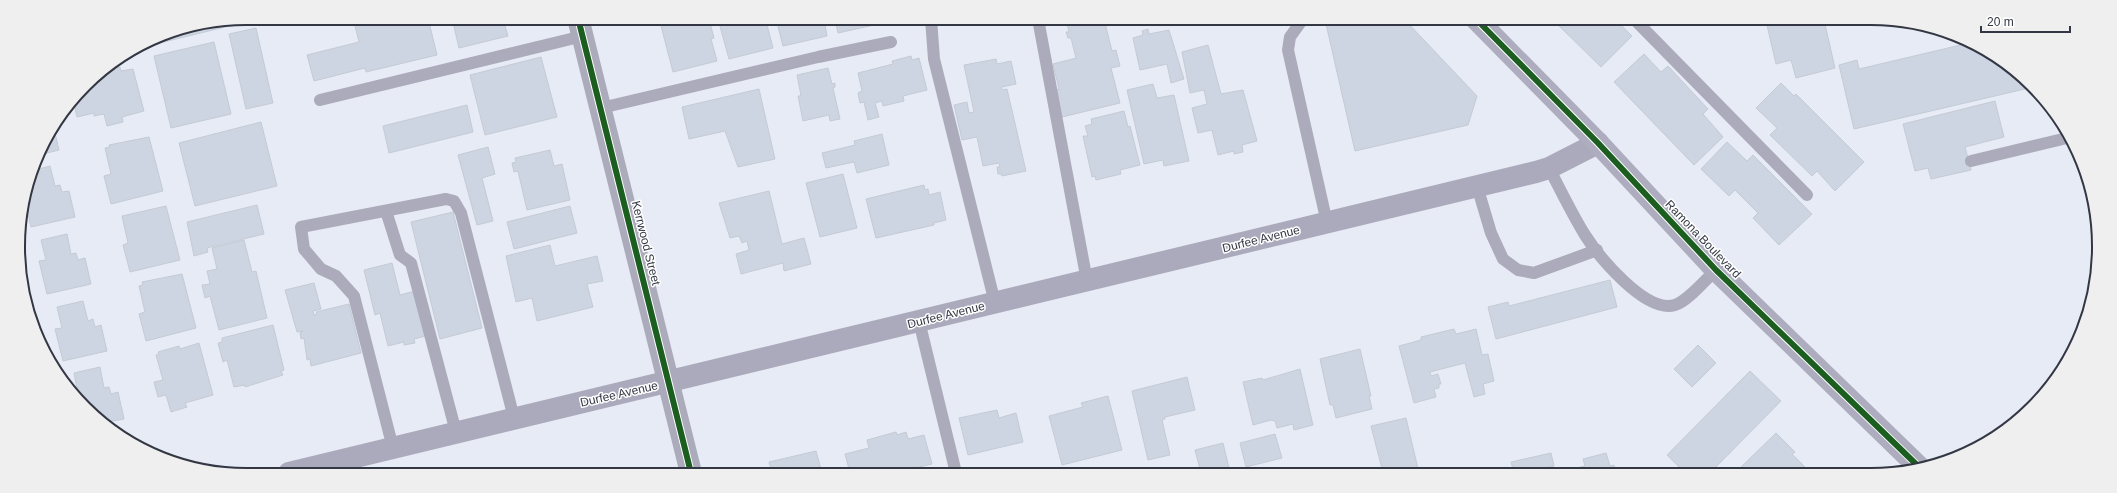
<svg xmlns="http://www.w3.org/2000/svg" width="2117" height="493" viewBox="0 0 2117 493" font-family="Arial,sans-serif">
  <rect width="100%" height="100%" fill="#e7ebf5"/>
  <g fill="#ccd5e1" stroke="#c5cbd5">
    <path d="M246 18H262L139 48 159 35Z"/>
    <path d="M353 18H428L437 55 366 72 365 68 314 81 307 55 359 42Z"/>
    <path d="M452 18H500L503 19 508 36 459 48Z"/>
    <path d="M672 19H709L714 38 711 39 717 61 673 72 660 22Z"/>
    <path d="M718 19H769L770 24 767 25 773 48 729 59Z"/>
    <path d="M776 19H824L827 36 783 46Z"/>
    <path d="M835 19H882L883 23 838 33Z"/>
    <path d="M1066 19H1104L1112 51 1116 50 1120 66 1111 68 1120 103 1062 117 1056 90 1059 89 1053 64 1076 58 1071 38H1068L1066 32H1069Z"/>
    <path d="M1330 19H1404L1477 96 1468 125 1355 151 1326 24Z"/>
    <path d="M1553 20H1616L1632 36 1601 67Z"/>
    <path d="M1787 20H1824L1835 68 1796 78 1791 60 1776 64 1767 25Z"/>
    <path d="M256 28 273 103 246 109 229 34Z"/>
    <path d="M1148 29 1149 34 1169 30 1184 79 1171 83 1167 64 1140 70 1133 38 1143 35 1142 31Z"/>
    <path d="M214 42 231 114 171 128 154 56Z"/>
    <path d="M1969 43 1985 49 2029 88 1854 129 1839 65 1857 60 1859 69Z"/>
    <path d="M1208 45 1221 94 1243 90 1257 141 1242 145 1243 152 1234 154V151L1218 155 1212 130 1198 133 1192 108 1207 104 1204 90 1190 93 1182 52Z"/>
    <path d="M1644 54 1661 72 1668 66 1708 109 1703 114 1723 137 1694 165 1614 82Z"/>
    <path d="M911 56 912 60 919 58 927 90 903 96 904 101 883 106 882 101 875 103 879 117 868 120 864 102 860 103 858 93 862 91 858 73 893 64 892 61Z"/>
    <path d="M541 57 557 117 485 135 470 75Z"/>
    <path d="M996 59 997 64 1011 61 1016 84 1002 87V90L1007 89 1026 171 1002 176 1001 174H998L997 167H1000L999 163 983 166 977 137 962 140 954 105 967 102 969 113 974 112 964 65Z"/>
    <path d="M120 67 121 71 133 69 144 111 122 117 123 122 107 126 104 114 94 116V113L77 117 74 104 96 75Z"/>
    <path d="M828 68 832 84 835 83V87L833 88 840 119 830 121 829 115 803 121 798 96H801L797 75Z"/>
    <path d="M1781 83 1794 96 1796 94 1864 162 1835 191 1817 171 1812 176 1770 135 1777 128 1756 108Z"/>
    <path d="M1153 84 1157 98 1174 95 1189 161 1164 166 1163 160 1144 164 1127 90Z"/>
    <path d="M759 89 775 159 738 167 725 131 689 139 682 107Z"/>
    <path d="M1995 101 2004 137 1965 147 1971 170 1931 179 1928 168 1915 171 1903 124Z"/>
    <path d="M467 105 473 132 389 153 383 126Z"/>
    <path d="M1124 111 1128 127 1130 126 1140 165 1120 170 1121 174 1096 180 1095 176 1092 177 1083 136H1088L1085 126 1092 124 1091 119Z"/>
    <path d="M261 122 277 186 195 206 179 143Z"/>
    <path d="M54 129 59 150 39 155 42 145Z"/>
    <path d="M882 134 889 165 857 173 854 162 826 168 822 153 855 145 854 141Z"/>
    <path d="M149 137 163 191 111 204 104 176 111 174 105 148 110 147 109 145Z"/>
    <path d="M1727 142 1747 161 1753 155 1812 214 1779 245 1753 218 1758 213 1735 190 1729 196 1701 169Z"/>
    <path d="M488 147 495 174 482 178 493 221 477 225 458 155Z"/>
    <path d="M550 150 554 166 562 164 570 200 527 210 518 171 514 172 512 163 516 162 515 158Z"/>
    <path d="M2079 163 2091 188 2092 193 2086 194Z"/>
    <path d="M50 166 55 186 60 185 62 192 69 191 75 217 31 227 26 204 35 170Z"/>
    <path d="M843 174 857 228 820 237 806 183Z"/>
    <path d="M924 185 925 190 928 189 929 195 940 192 946 220 934 223V225L876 238 866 199Z"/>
    <path d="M769 191 782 244 804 238 811 264 784 271 783 263 741 274 736 254 749 250 747 241 742 243 739 236 730 238 719 203Z"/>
    <path d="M257 205 264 234 207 248 208 252 194 256 187 222Z"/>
    <path d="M166 206 180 260 130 272 123 245 128 243 122 216Z"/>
    <path d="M570 206 577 233 514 249 507 222Z"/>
    <path d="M453 212 482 328 440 339 411 222Z"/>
    <path d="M67 234 71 254 76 253 78 260 85 258 91 284 47 294 39 261 46 260 41 240Z"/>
    <path d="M244 240 252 272 256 271 267 318 219 330 210 296 205 298 202 285 210 284 207 271 217 269 212 248Z"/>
    <path d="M550 245 555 266 597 256 603 281 587 284 593 307 537 321 532 298 516 302 506 256Z"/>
    <path d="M392 263 400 295 415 291 426 336 414 339 415 343 404 345V342L388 346 380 313 375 315 364 270Z"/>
    <path d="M182 274 196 328 146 341 139 314 145 312 139 286 143 285 142 282Z"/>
    <path d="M1610 280 1617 307 1496 339 1488 307 1508 302 1509 306Z"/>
    <path d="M314 283 321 309 313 311 314 315 317 314 316 312 349 304 361 353 311 366 310 359 307 360 304 338 301 339 300 333 303 331 297 332 285 290Z"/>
    <path d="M83 301 88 321 93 319 95 327 101 325 107 351 63 361 55 329 62 328 57 307Z"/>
    <path d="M273 325 284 370 281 371 283 375 245 387V385L234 387 227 360 223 362 218 343 222 342V338Z"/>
    <path d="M1454 329 1456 334 1476 329 1482 355 1488 354 1494 381 1483 384 1485 394 1474 397 1465 363 1430 372 1431 376 1438 374 1441 384H1439V388L1434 389 1436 397 1414 403 1399 346 1421 340V337Z"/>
    <path d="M199 343 213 395 185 403 187 407 171 412 166 395 158 397 154 382 163 380 156 355 159 354 158 352 179 346 180 349Z"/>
    <path d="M1698 345 1716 363 1692 387 1674 369Z"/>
    <path d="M1360 349 1371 396H1369L1372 409 1336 418 1333 405H1330L1320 359Z"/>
    <path d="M100 367 104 388 109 387 111 394 118 392 124 419 107 422 75 394H78L74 373Z"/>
    <path d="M1300 369 1313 425 1294 430 1293 424 1277 428 1275 421 1271 420 1253 425 1243 382 1262 378 1263 380Z"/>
    <path d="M1750 371 1781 401 1710 473H1685L1667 455Z"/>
    <path d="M1187 377 1195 410 1165 417V419L1162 420 1170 455 1148 460 1132 391Z"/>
    <path d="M1108 396 1122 450 1062 465 1049 416 1083 407 1081 403Z"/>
    <path d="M997 410 999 418 1016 413 1023 442 968 455 959 418Z"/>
    <path d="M1406 418 1419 473H1383L1371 426Z"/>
    <path d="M896 432 897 435 906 432 908 439 924 435 932 464 911 469 912 473H850L845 454 869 448 867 440Z"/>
    <path d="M1776 433 1795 452 1792 454 1805 467 1799 473H1739L1738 470Z"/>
    <path d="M1275 434 1282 458 1246 467 1240 443Z"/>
    <path d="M1223 443 1230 472 1201 473 1195 450Z"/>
    <path d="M816 451 822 473H772L769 462Z"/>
    <path d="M1551 453 1554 466 1537 470V473H1514L1511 462Z"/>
    <path d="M1606 453 1610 466 1614 465 1616 473H1555L1585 466 1583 459Z"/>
  </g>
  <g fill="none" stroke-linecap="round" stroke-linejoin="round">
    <g stroke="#acabbc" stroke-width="12">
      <path d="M931 19 934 59 995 303"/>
      <path d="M1038 19 1087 281"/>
      <path d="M1303 19 1290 37 1288 50 1327 223"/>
      <path d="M1635 20 1807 195"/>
      <path d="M320 100 583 36"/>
      <path d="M601 108 818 57 891 42"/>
      <path d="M1971 161 2067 138"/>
      <path d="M1549 168C1561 191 1572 214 1585 235 1599 257 1646 314 1675 305 1688 301 1706 279 1716 270"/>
      <path d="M1477 186 1491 233 1503 259 1518 270 1534 273 1597 250"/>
      <path d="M386 211 400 255 411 263 456 432"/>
      <path d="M919 321 956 473"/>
      <path d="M393 448 354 296 336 276 321 269 304 249 301 227 446 199 454 201 461 213 514 418"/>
    </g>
    <path stroke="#acabbc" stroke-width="22" d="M578 18 691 473"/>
    <path stroke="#abaabc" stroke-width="22" d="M289 473 1536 172 1549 168 1598 143"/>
    <path stroke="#aeadbf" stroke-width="22" d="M1476 19 1598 143 1716 270 1919 467"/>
    <defs>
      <g id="cycleway">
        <path d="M578 18 691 473"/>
        <path d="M1476 19 1598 143 1716 270 1919 467"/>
      </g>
    </defs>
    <use href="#cycleway" stroke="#fff" stroke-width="8"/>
    <use href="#cycleway" stroke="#1b5e20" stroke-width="6"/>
  </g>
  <g text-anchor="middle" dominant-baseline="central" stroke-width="3" stroke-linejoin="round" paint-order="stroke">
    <g font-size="12" fill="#333743" stroke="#fff">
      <text transform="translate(1261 239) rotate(-14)">Durfee Avenue</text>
      <text transform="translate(1703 239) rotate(46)">Ramona Boulevard</text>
      <text transform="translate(646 243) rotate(76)">Kerrwood Street</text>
      <text transform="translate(946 315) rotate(-14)">Durfee Avenue</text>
      <text transform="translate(619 394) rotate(-13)">Durfee Avenue</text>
    </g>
  </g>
  <path d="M0 0H2117V493H0ZM246 25H1871A221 221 0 0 1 2092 246V247A221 221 0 0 1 1871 468H246A221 221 0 0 1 25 247V246A221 221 0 0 1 246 25Z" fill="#efeff0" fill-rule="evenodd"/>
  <path fill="none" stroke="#333743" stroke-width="2" d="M246 25H1871A221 221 0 0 1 2092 246V247A221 221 0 0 1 1871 468H246A221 221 0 0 1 25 247V246A221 221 0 0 1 246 25Z"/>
  <path d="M1981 26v6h89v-6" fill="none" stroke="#333743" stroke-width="2"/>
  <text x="1987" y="26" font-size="12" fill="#333743" stroke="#ffffff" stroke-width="3" paint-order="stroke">20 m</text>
</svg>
